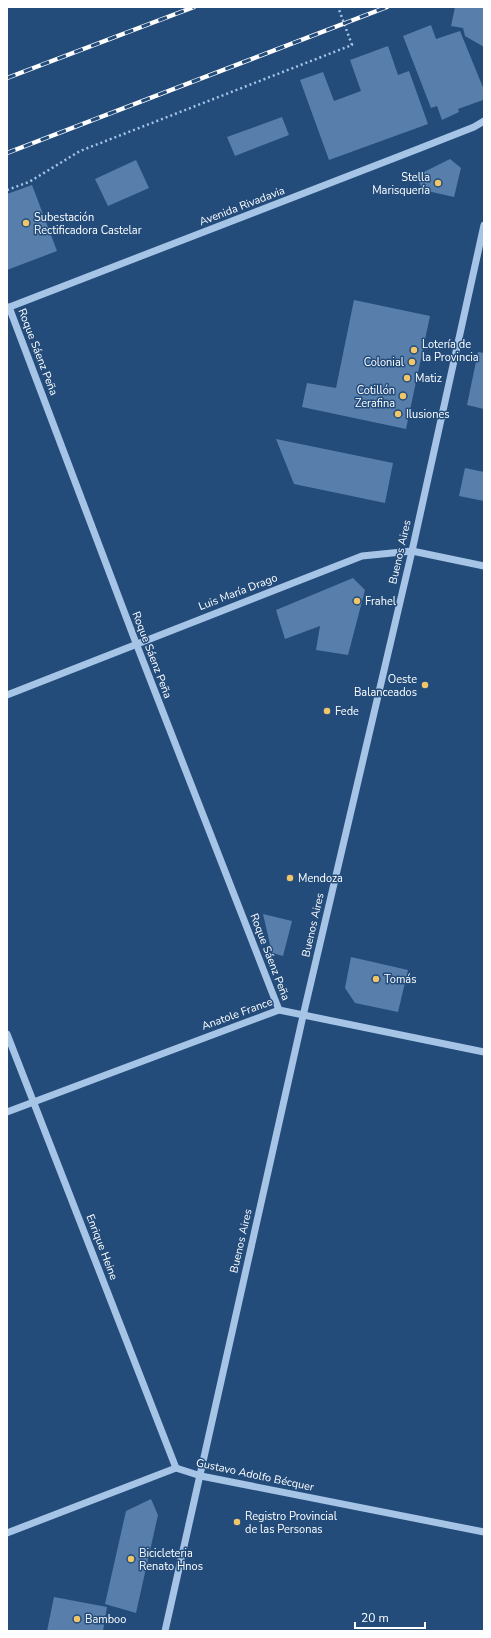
<svg xmlns="http://www.w3.org/2000/svg" width="491" height="1638" viewBox="0 0 491 1638" font-family="'Nunito Sans',sans-serif">
  <rect width="100%" height="100%" fill="#234c7b"/>
  <g fill="#587fab">
    <path d="M455 7H484V47L465 36 463 28 451 26Z"/>
    <path d="M431 25 436 39 460 31 484 90 483 100 458 109 459 112 442 120 437 106 431 108 403 36Z"/>
    <path d="M388 46 398 75 409 71 428 124 329 160 300 80 323 72 334 101 361 91 350 60Z"/>
    <path d="M282 117 289 135 235 156 227 137Z"/>
    <path d="M450 159 461 168 454 197 423 190 416 176Z"/>
    <path d="M136 160 149 188 108 206 95 179Z"/>
    <path d="M32 185 57 251 7 270V194Z"/>
    <path d="M354 300 430 316 406 429 302 407 307 383 336 388Z"/>
    <path d="M478 352 484 353V409L467 405Z"/>
    <path d="M276 439 393 463 385 503 294 484Z"/>
    <path d="M465 468 484 472V501L459 496Z"/>
    <path d="M353 578 365 590 348 655 316 650 320 626 285 639 276 610Z"/>
    <path d="M263 914 292 921 283 956 272 953Z"/>
    <path d="M351 957 408 970 398 1012 355 1003 345 988Z"/>
    <path d="M151 1499 158 1515 136 1613 105 1604 126 1511Z"/>
    <path d="M54 1597 107 1607 103 1631H47Z"/>
  </g>
  <g fill="none" stroke-linecap="round" stroke-linejoin="round">
    <path stroke="#a6c4e5" stroke-width="2.5" stroke-dasharray="2 3" stroke-linecap="butt" d="M7 190 29 182 80 151 352 45 338 7"/>
    <g stroke="#a6c4e5" stroke-width="7">
      <path d="M9 307 136 643 279 1010"/>
      <path d="M7 308 418 149 474 127 484 121"/>
      <path d="M7 695 362 556 412 551 484 566"/>
      <path d="M7 1034 176 1468"/>
      <path d="M7 1112 279 1010 484 1052"/>
      <path d="M7 1533 176 1468 201 1476 484 1532"/>
      <path d="M165 1631 303 1016 412 551 484 225"/>
    </g>
    <defs>
      <g id="rail">
        <path d="M7 78 194 7"/>
        <path d="M7 153 387 7"/>
      </g>
    </defs>
    <use href="#rail" stroke="#fff" stroke-width="4.5"/>
    <use href="#rail" stroke="#234c7b" stroke-width="3" stroke-dasharray="9" stroke-linecap="butt"/>
  </g>
  <g fill="#f0c669" stroke="#234c7b" stroke-width="1.5">
    <circle cx="438" cy="183" r="4"/>
    <circle cx="26" cy="223" r="4"/>
    <circle cx="414" cy="350" r="4"/>
    <circle cx="412" cy="362" r="4"/>
    <circle cx="407" cy="378" r="4"/>
    <circle cx="403" cy="396" r="4"/>
    <circle cx="398" cy="414" r="4"/>
    <circle cx="357" cy="601" r="4"/>
    <circle cx="425" cy="685" r="4"/>
    <circle cx="327" cy="711" r="4"/>
    <circle cx="290" cy="878" r="4"/>
    <circle cx="376" cy="979" r="4"/>
    <circle cx="237" cy="1522" r="4"/>
    <circle cx="131" cy="1559" r="4"/>
    <circle cx="77" cy="1619" r="4"/>
  </g>
  <g text-anchor="middle" dominant-baseline="central" stroke-width="3" stroke-linejoin="round" paint-order="stroke">
    <g font-size="11" fill="#fff" stroke="#234c7b" text-anchor="start">
      <text x="430" y="177" text-anchor="end">Stella<tspan x="430" dy="13">Marisquería</tspan></text>
      <text x="34" y="217">Subestación<tspan x="34" dy="13">Rectificadora Castelar</tspan></text>
      <text x="422" y="344">Lotería de<tspan x="422" dy="13">la Provincia</tspan></text>
      <text x="404" y="362" text-anchor="end">Colonial</text>
      <text x="415" y="378">Matiz</text>
      <text x="395" y="390" text-anchor="end">Cotillón<tspan x="395" dy="13">Zerafina</tspan></text>
      <text x="406" y="414">Ilusiones</text>
      <text x="365" y="601">Frahel</text>
      <text x="417" y="679" text-anchor="end">Oeste<tspan x="417" dy="13">Balanceados</tspan></text>
      <text x="335" y="711">Fede</text>
      <text x="298" y="878">Mendoza</text>
      <text x="384" y="979">Tomás</text>
      <text x="245" y="1516">Registro Provincial<tspan x="245" dy="13">de las Personas</tspan></text>
      <text x="139" y="1553">Bicicleteria<tspan x="139" dy="13">Renato Hnos</tspan></text>
      <text x="85" y="1619">Bamboo</text>
    </g>
    <g font-size="11" fill="#fff" stroke="#234c7b">
      <text transform="translate(242 206) rotate(-21)">Avenida Rivadavia</text>
      <text transform="translate(38 352) rotate(69)">Roque Sáenz Peña</text>
      <text transform="translate(400 552) rotate(-77)">Buenos Aires</text>
      <text transform="translate(238 592) rotate(-21)">Luis María Drago</text>
      <text transform="translate(152 655) rotate(69)">Roque Sáenz Peña</text>
      <text transform="translate(313 925) rotate(-77)">Buenos Aires</text>
      <text transform="translate(270 957) rotate(69)">Roque Sáenz Peña</text>
      <text transform="translate(237 1014) rotate(-20)">Anatole France</text>
      <text transform="translate(241 1241) rotate(-77)">Buenos Aires</text>
      <text transform="translate(102 1247) rotate(69)">Enrique Heine</text>
      <text transform="translate(255 1475) rotate(12)">Gustavo Adolfo Bécquer</text>
    </g>
  </g>
  <rect width="491" height="1638" fill="none" stroke="#ffffff" stroke-width="16"/>
  <path d="M355 1622v6h70v-6" fill="none" stroke="#ffffff" stroke-width="2"/>
  <text x="361" y="1622" font-size="12" fill="#ffffff" stroke="#234c7b" stroke-width="3" paint-order="stroke">20 m</text>
</svg>
